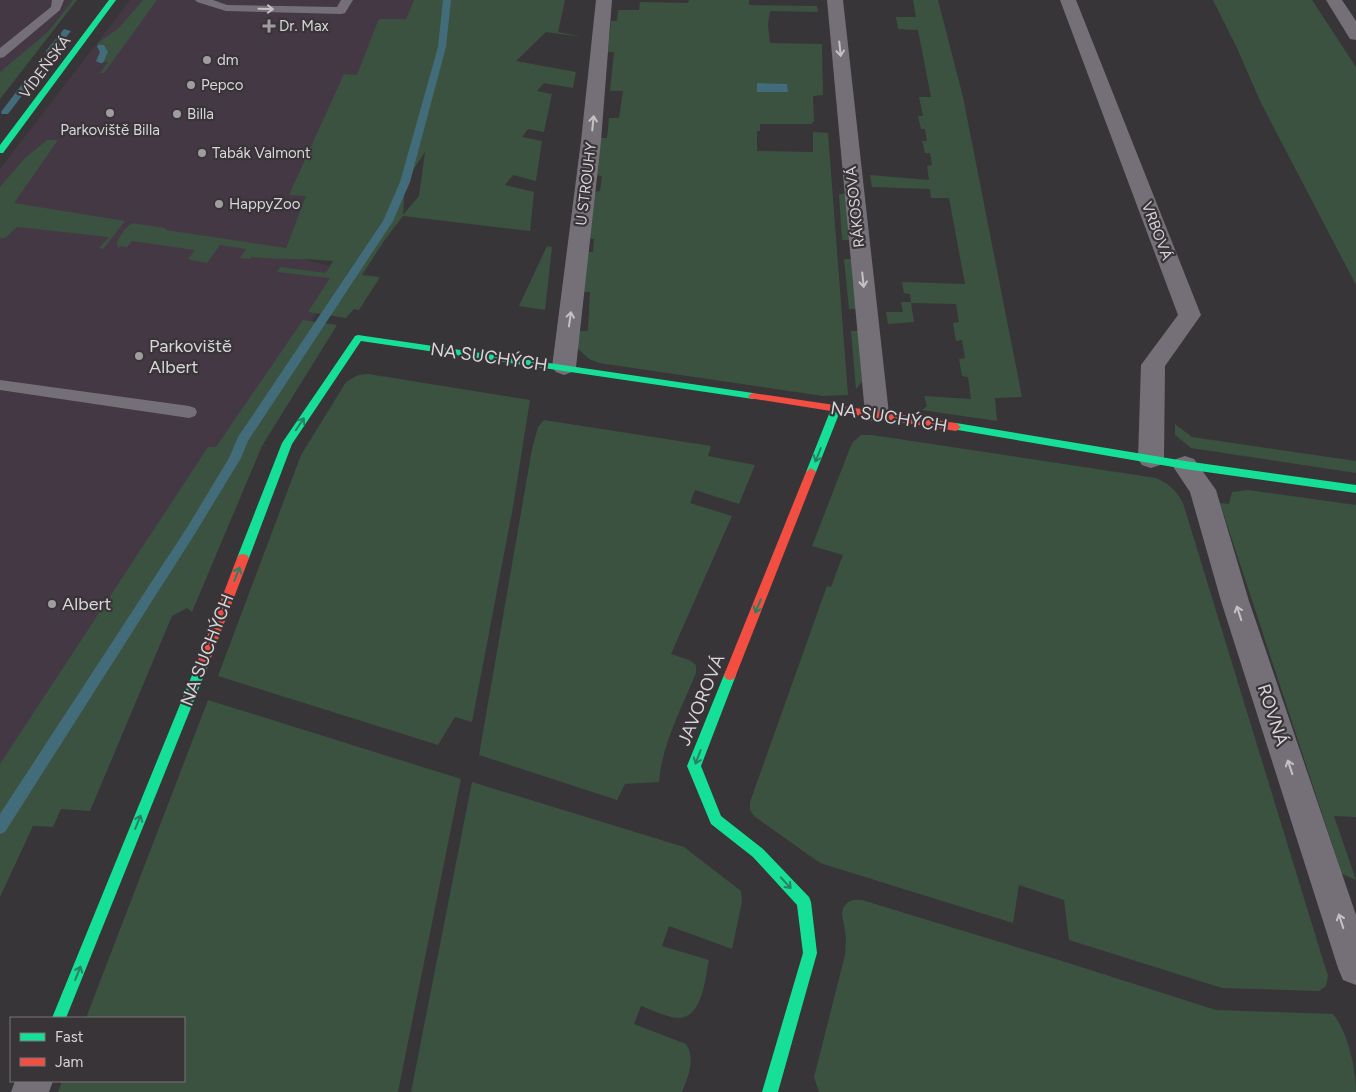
<svg xmlns="http://www.w3.org/2000/svg" width="1356" height="1092" font-family="Figtree,sans-serif">
	<style>
		.commercial { fill: #443844 }
		.green { fill: #3b5241; fill-rule: evenodd }
		.water { fill: #426c79 }
		.lines { fill: none; stroke-linecap: round; stroke-linejoin: round }
		.stream { fill: #426c79; fill-rule: evenodd }
		.lane { fill: #757078; fill-rule: evenodd }
		.street { fill: #757078; fill-rule: evenodd }
		.fast { fill: #16e098; fill-rule: evenodd }
		.jam { fill: #f24e42; fill-rule: evenodd }
		.oneway { stroke: #c4c1c5 }
		.oneway2 { stroke: #298163 }
		.poi-dot { fill: #a09da0; stroke: #383438; stroke-width: 2 }
		.labels { text-anchor: middle; dominant-baseline: central; stroke-width: 4.5; stroke-linejoin: round; paint-order: stroke }
		.far-poi-label { font-size: 15px; fill: #d8d5d8; stroke: #383438; text-anchor: start }
		.far-street-label { font-size: 15px; fill: #d8d5d8; stroke: #383438 }
		.poi-label { font-size: 18px; fill: #d8d5d8; stroke: #383438; text-anchor: start }
		.street-label { font-size: 18px; fill: #d8d5d8; stroke: #383438 }
	</style>
	<rect width="100%" height="100%" fill="#373537"/>
	<g class="commercial">
		<polygon points="0,0 74,0 0,95"/>
		<polygon points="130,0 414,0 406,19 388,19 379,29 283,254 346,270 0,782 0,169"/>
	</g>
	<g class="green">
		<polygon points="73,0 77,0 0,99 0,72 48,32"/>
		<polygon points="143,0 157,0 104,73 100,73 108,62 103,62 107,53 105,47 110,47 98,46 98,43 119,28"/>
		<path d="M414,0H565L558,32L582,37L546,32L516,61L576,72L573,88L544,83L537,91L552,94L544,132L528,129L522,137L542,141L536,181L513,175L505,185L534,192L530,231L403,216L384,241L362,275L380,277L359,310L354,309L346,318L308,312L330,278L277,272L280,267L326,273L333,261C306,258 279,260 252,257L250,259L240,258L246,249L220,245L207,263L188,259L195,250L132,241L127,247L120,246L118,249L117,241L124,230L132,223L165,228L166,230L286,248L306,196L289,195L344,74L357,75L378,21L380,19H406ZM425,152L419,196L403,215L405,182Z"/>
		<polygon points="689,0 749,0 749,5 817,6 818,12 770,11 768,25 770,43 822,44 823,95 813,96 814,121 811,124 760,124 760,131 757,131 757,151 813,152 813,132 828,133 848,395 823,396 599,363 589,359 577,348 580,331 587,331 588,330 590,292 582,292 586,252 593,252 594,239 588,238 593,192 600,191 602,176 594,175 599,138 607,138 609,118 619,118 623,91 610,91 614,52 608,52 611,21 617,21 618,10 639,10 640,2 688,3"/>
		<polygon points="913,0 938,0 963,97 1022,397 995,398 997,421 922,410 927,406 924,396 971,399 968,377 962,376 959,359 965,358 962,340 956,341 953,323 959,322 956,304 911,303 914,322 888,324 886,312 903,312 901,302 911,302 910,294 904,293 902,282 965,284 949,198 931,198 930,189 872,187 870,175 929,180 927,166 932,165 930,153 925,153 922,141 927,141 925,129 921,129 918,116 923,116 919,97 931,97 918,30 898,29 896,17 916,17"/>
		<polygon points="1213,0 1312,0 1356,67 1356,285 1261,103 1237,48"/>
		<polygon points="47,140 58,140 14,203 125,221 103,249 99,248 109,237 17,227 5,238 0,238 0,187 25,158"/>
		<polygon points="839,194 846,194 850,240 842,240"/>
		<polygon points="547,246 552,247 545,310 519,306"/>
		<polygon points="844,259 851,259 856,309 849,309"/>
		<polygon points="303,320 337,325 262,446 192,612 187,608 172,616 90,811 61,809 53,827 33,826 0,897 0,764 208,447 216,447"/>
		<polygon points="851,331 858,331 862,382 856,389"/>
		<polygon points="368,374 530,400 513,507 472,722 455,717 438,745 218,676 301,455 346,382 358,375"/>
		<path d="M544,420L711,446L708,456L755,465L739,504L695,490L690,503L732,516L671,654L689,660L696,665V673C682,708 662,743 659,782L625,784L617,800L479,755L532,449L538,427Z"/>
		<polygon points="1175,424 1192,437 1356,461 1356,473 1191,448 1175,435"/>
		<path d="M861,435H872L1156,478C1169,484 1176,490 1183,503L1322,957L1328,976L1326,986L1319,991L1222,988L1069,940L1064,900L1019,885L1013,923L820,863L754,816L750,810V802L827,586L831,587L843,555L812,546L850,448L853,442Z"/>
		<polygon points="1248,490 1356,505 1356,817 1334,816 1356,880 1342,874 1220,503 1229,504 1232,492"/>
		<polygon points="208,700 461,779 398,1092 58,1092 62,1081 184,1081 184,1018 86,1018"/>
		<path d="M472,782L684,847L741,891L742,902L732,949L669,926L662,946L709,960C705,978 703,1018 678,1018C669,1018 650,1009 641,1006L634,1024L686,1044C696,1059 688,1077 682,1092H411Z"/>
		<path d="M853,900H862L1059,960L1216,1010L1333,1014C1348,1032 1356,1069 1356,1092H819L814,1077L845,955L846,937L842,914L843,908L848,902Z"/>
	</g>
	<polygon class="water" points="757,83 787,84 788,92 757,92"/>
	<g class="lines">
		<g class="stream">
			<polygon points="443,0 451,0 446,47 410,182 393,221 248,441 241,458 196,532 5,832 0,834 0,814 188,526 229,458 238,437 383,221 400,182 438,47"/>
			<polygon points="64,29 71,31 52,55 46,55 46,51"/>
			<polygon points="98,45 104,45 108,52 103,63 100,63 96,61 100,52 97,47"/>
			<polygon points="23,83 30,85 8,114 2,114 1,112"/>
		</g>
		<g class="lane">
			<polygon points="52,0 64,0 60,10 4,57 0,58 0,48 51,7"/>
			<polygon points="195,0 213,0 227,5 337,7 341,0 353,0 345,13 341,14 226,11 197,2"/>
			<polygon points="0,380 189,406 195,408 197,412 195,416 189,418 0,390"/>
		</g>
		<g class="street">
			<polygon points="596,0 612,0 601,141 576,367 572,372 564,375 556,372 552,367 581,141"/>
			<polygon points="827,0 843,0 889,414 886,420 877,422 868,420 865,414"/>
			<polygon points="1060,0 1076,0 1201,315 1165,366 1164,459 1160,465 1151,468 1142,465 1138,459 1141,365 1178,315"/>
			<polygon points="1326,0 1342,0 1356,21 1356,40 1350,39"/>
			<polygon points="1185,456 1194,459 1216,490 1249,601 1356,915 1356,985 1343,980 1338,968 1221,601 1190,492 1172,465 1176,459"/>
			<polygon points="15,1081 53,1081 49,1092 11,1092"/>
		</g>
		<g class="fast">
			<polygon points="109,0 116,0 3,153 0,153 0,145"/>
			<polygon points="358,335 753,393 758,396 753,399 361,341 292,444 249,558 247,561 239,561 237,558 282,443 355,336"/>
			<polygon points="836,406 841,409 816,472 811,476 807,475 806,472 831,409"/>
			<polygon points="956,423 1185,461 1356,485 1356,493 1185,469 952,429 951,427"/>
			<polygon points="203,658 207,660 209,663 66,1018 52,1018 197,663 199,660"/>
			<polygon points="730,670 734,671 736,675 701,766 721,816 763,849 809,897 811,902 817,953 778,1092 762,1092 803,953 797,905 753,857 711,824 687,766 724,675 726,671"/>
		</g>
		<g class="jam">
			<polygon points="753,393 956,423 961,427 956,431 749,398 748,396"/>
			<polygon points="811,468 816,472 736,675 734,679 730,680 726,679 724,675 806,472"/>
			<polygon points="243,554 247,555 249,558 209,663 207,666 203,668 199,666 197,663 237,558 239,555"/>
		</g>
	</g>
	<defs><path id="oneway-shaft" d="M-6 0H5M1.5-3L5.5 0L1.5 3" fill="none" stroke-width="1.6" stroke-linecap="round" stroke-linejoin="round" transform="scale(1.25)"/></defs>
	<g class="oneway">
		<use href="#oneway-shaft" transform="translate(266 9) rotate(1)"/>
		<use href="#oneway-shaft" transform="translate(840 49) rotate(84)"/>
		<use href="#oneway-shaft" transform="translate(593 123) rotate(-84)"/>
		<use href="#oneway-shaft" transform="translate(863 280) rotate(84)"/>
		<use href="#oneway-shaft" transform="translate(570 319) rotate(-82)"/>
		<use href="#oneway-shaft" transform="translate(1239 613) rotate(-108)"/>
		<use href="#oneway-shaft" transform="translate(1290 767) rotate(-108)"/>
		<use href="#oneway-shaft" transform="translate(1341 921) rotate(-108)"/>
	</g>
	<g class="oneway2">
		<use href="#oneway-shaft" transform="translate(300 424) rotate(-56)"/>
		<use href="#oneway-shaft" transform="translate(818 455) rotate(112)"/>
		<use href="#oneway-shaft" transform="translate(237 574) rotate(-69)"/>
		<use href="#oneway-shaft" transform="translate(758 606) rotate(112)"/>
		<use href="#oneway-shaft" transform="translate(698 757) rotate(111)"/>
		<use href="#oneway-shaft" transform="translate(138 822) rotate(-68)"/>
		<use href="#oneway-shaft" transform="translate(786 883) rotate(47)"/>
		<use href="#oneway-shaft" transform="translate(78 973) rotate(-68)"/>
	</g>
	<g class="poi-dot">
		<path d="M266.5 18.5h5v5h5v5h-5v5h-5v-5h-5v-5h5z"/>
		<circle cx="207" cy="60" r="5"/>
		<circle cx="191" cy="85" r="5"/>
		<circle cx="110" cy="113" r="5"/>
		<circle cx="177" cy="114" r="5"/>
		<circle cx="202" cy="153" r="5"/>
		<circle cx="219" cy="204" r="5"/>
		<circle cx="139" cy="356" r="5"/>
		<circle cx="52" cy="604" r="5"/>
	</g>
	<g class="labels">
		<g class="far-poi-label">
			<text x="279" y="26">Dr. Max</text>
			<text x="217" y="60">dm</text>
			<text x="201" y="85">Pepco</text>
			<text x="187" y="114">Billa</text>
			<text x="110" y="130" text-anchor="middle">Parkoviště Billa</text>
			<text x="212" y="153">Tabák Valmont</text>
			<text x="229" y="204">HappyZoo</text>
		</g>
		<g class="far-street-label">
			<text transform="translate(45 67) rotate(-53)">VÍDEŇSKÁ</text>
			<text transform="translate(586 184) rotate(-83)">U STROUHY</text>
			<text transform="translate(855 207) rotate(-96)">RÁKOSOVÁ</text>
			<text transform="translate(1157 231) rotate(69)">VRBOVÁ</text>
		</g>
		<g class="poi-label">
			<text x="149" y="346">Parkoviště<tspan x="149" dy="21">Albert</tspan></text>
			<text x="62" y="604">Albert</text>
		</g>
		<g class="street-label">
			<text transform="translate(489 357) rotate(8)">NA SUCHÝCH</text>
			<text transform="translate(889 417) rotate(9)">NA SUCHÝCH</text>
			<text transform="translate(207 650) rotate(-69)">NA SUCHÝCH</text>
			<text transform="translate(701 700) rotate(-68)">JAVOROVÁ</text>
			<text transform="translate(1273 715) rotate(72)">ROVNÁ</text>
		</g>
	</g>
	<rect x="10" y="1017" width="175" height="65" fill="#383438" stroke="#787478"/>
	<rect x="20" y="1033" width="25" height="8" fill="#16e098" stroke="#787478"/>
	<text x="55" y="1042" font-size="15" fill="#d8d5d8">Fast</text>
	<rect x="20" y="1058" width="25" height="8" fill="#f24e42" stroke="#787478"/>
	<text x="55" y="1067" font-size="15" fill="#d8d5d8">Jam</text>
</svg>
